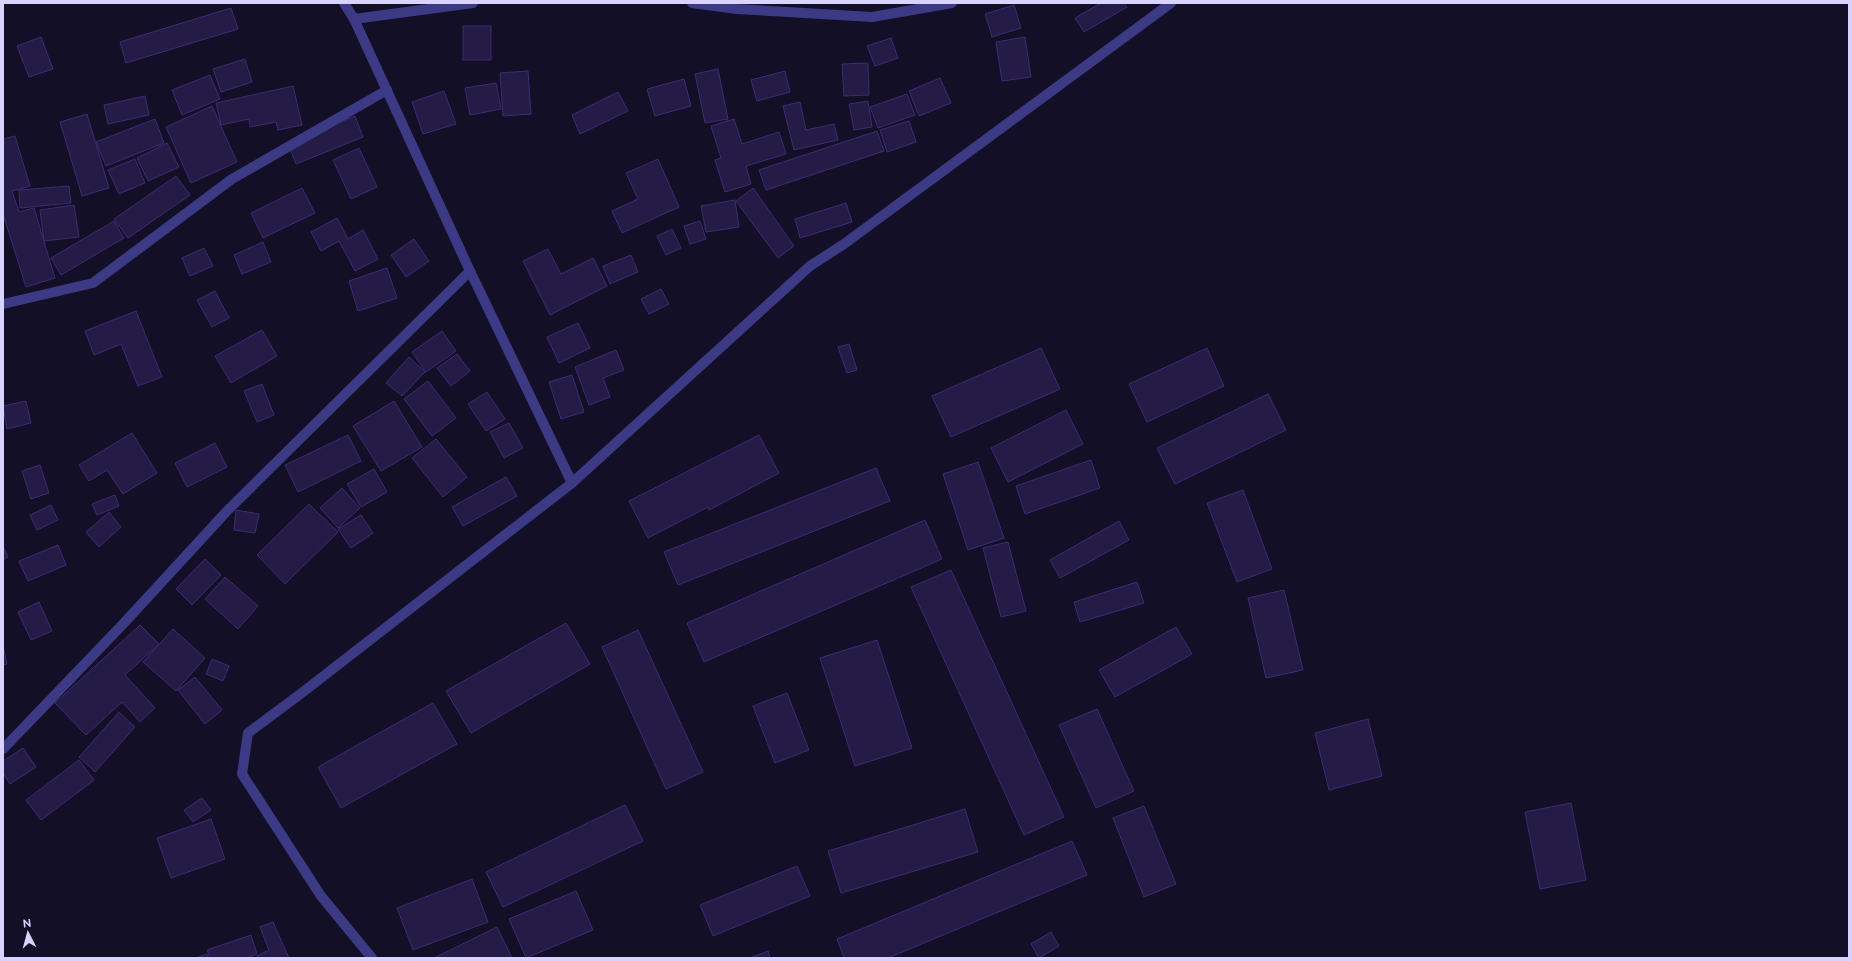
<svg xmlns="http://www.w3.org/2000/svg" width="1852" height="961" font-family="Raleway,sans-serif">
	<style>
		.building { fill: #241b47; stroke: #3b2d73 }
		.lines { fill: none; stroke-linecap: round; stroke-linejoin: round }
		.minor { stroke: #3d3a85; stroke-width: 10 }
	</style>
	<rect width="100%" height="100%" fill="#130f26"/>
	<g class="building">
		<polygon points="1101,3 1124,3 1127,7 1084,32 1075,18"/>
		<polygon points="1014,5 1021,28 992,37 985,14"/>
		<polygon points="231,8 238,29 126,63 120,42"/>
		<rect x="463" y="26" width="28" height="34"/>
		<polygon points="41,37 53,69 29,77 17,46"/>
		<polygon points="1025,37 1031,77 1002,81 996,42"/>
		<polygon points="891,38 898,58 875,66 867,46"/>
		<polygon points="245,59 252,82 221,92 213,69"/>
		<polygon points="868,63 869,95 844,96 842,64"/>
		<polygon points="718,69 728,119 705,123 695,74"/>
		<polygon points="528,71 531,114 503,116 500,73"/>
		<polygon points="785,71 790,92 757,101 751,80"/>
		<polygon points="210,75 220,99 182,115 172,90"/>
		<polygon points="940,78 951,103 919,116 909,91"/>
		<polygon points="684,79 691,106 655,116 647,89"/>
		<polygon points="496,83 501,109 470,115 465,88"/>
		<polygon points="293,86 302,125 278,130 276,122 250,127 249,119 221,125 216,103"/>
		<polygon points="444,91 456,124 423,134 412,102"/>
		<polygon points="618,92 628,111 580,134 572,115"/>
		<polygon points="907,94 915,115 878,128 870,107"/>
		<polygon points="145,96 149,115 108,124 104,105"/>
		<polygon points="868,101 872,127 854,130 849,104"/>
		<polygon points="800,102 806,130 834,124 838,140 794,150 783,106"/>
		<polygon points="212,106 237,162 191,183 166,127"/>
		<polygon points="87,114 109,188 82,196 60,122"/>
		<polygon points="355,116 363,137 296,164 288,144"/>
		<polygon points="155,119 164,143 106,166 96,142"/>
		<polygon points="734,119 742,144 779,132 786,154 746,166 751,184 725,192 715,160 721,158 711,126"/>
		<polygon points="909,121 916,142 887,152 880,130"/>
		<polygon points="877,131 884,151 766,190 759,170"/>
		<polygon points="15,136 30,186 12,191 19,212 34,208 55,278 26,287 3,214 3,139"/>
		<polygon points="167,143 179,167 148,181 137,158"/>
		<polygon points="359,148 377,187 351,199 333,160"/>
		<polygon points="135,159 145,183 119,194 108,170"/>
		<polygon points="658,159 679,207 622,233 612,211 638,199 626,173"/>
		<polygon points="176,176 190,195 128,238 114,219"/>
		<polygon points="69,186 71,203 20,208 19,190"/>
		<polygon points="302,188 315,213 263,238 251,213"/>
		<polygon points="753,188 794,246 778,258 736,201"/>
		<polygon points="735,200 739,227 706,232 701,206"/>
		<polygon points="846,203 852,222 800,238 795,219"/>
		<polygon points="74,205 79,237 44,241 40,210"/>
		<polygon points="337,218 348,239 363,230 378,259 355,271 339,241 321,251 311,232"/>
		<polygon points="114,221 124,238 61,275 51,258"/>
		<polygon points="700,221 706,239 690,244 684,226"/>
		<polygon points="672,229 681,248 666,255 657,236"/>
		<polygon points="414,239 429,261 406,277 391,255"/>
		<polygon points="263,242 271,262 242,274 234,255"/>
		<polygon points="204,248 213,266 190,276 182,258"/>
		<polygon points="548,249 561,274 593,258 607,286 550,315 523,261"/>
		<polygon points="631,255 638,272 610,284 603,266"/>
		<polygon points="387,268 397,298 358,311 349,281"/>
		<polygon points="661,289 669,304 649,314 641,299"/>
		<polygon points="215,291 229,318 212,327 197,300"/>
		<polygon points="136,311 162,377 138,386 121,344 94,355 85,331"/>
		<polygon points="578,323 590,348 559,363 547,337"/>
		<polygon points="262,330 277,356 231,383 215,356"/>
		<polygon points="442,331 456,351 426,372 412,352"/>
		<polygon points="849,344 857,370 847,373 838,347"/>
		<polygon points="1041,348 1060,389 951,437 932,396"/>
		<polygon points="1207,348 1224,386 1147,422 1129,384"/>
		<polygon points="616,350 624,370 603,378 610,397 589,405 575,367"/>
		<polygon points="457,354 470,371 451,386 437,368"/>
		<polygon points="409,357 425,372 402,396 386,383"/>
		<polygon points="572,375 584,412 561,419 549,382"/>
		<polygon points="428,381 456,418 432,436 404,399"/>
		<polygon points="262,384 274,415 257,422 244,391"/>
		<polygon points="487,392 505,419 486,431 468,404"/>
		<polygon points="1268,394 1286,430 1175,484 1157,448"/>
		<polygon points="26,401 31,423 7,429 3,406"/>
		<polygon points="394,401 422,447 381,471 353,426"/>
		<polygon points="1066,410 1083,444 1008,482 991,448"/>
		<polygon points="509,423 523,448 504,458 490,432"/>
		<polygon points="132,433 157,473 123,494 107,470 89,481 79,465"/>
		<polygon points="348,435 361,461 298,492 285,465"/>
		<polygon points="759,435 779,473 709,510 708,507 648,538 629,501"/>
		<polygon points="436,439 467,477 443,497 412,458"/>
		<polygon points="215,443 227,467 187,487 175,463"/>
		<polygon points="1091,460 1100,488 1025,514 1016,486"/>
		<polygon points="978,462 1004,538 968,550 943,474"/>
		<polygon points="40,465 49,493 31,499 22,471"/>
		<polygon points="876,468 890,501 678,585 664,552"/>
		<polygon points="374,469 387,492 361,507 347,484"/>
		<polygon points="506,477 517,496 463,526 452,507"/>
		<polygon points="342,488 360,508 338,528 320,508"/>
		<polygon points="1243,490 1272,569 1237,582 1207,503"/>
		<polygon points="115,495 119,506 97,515 92,504"/>
		<polygon points="309,504 338,532 285,584 257,555"/>
		<polygon points="51,505 58,520 37,530 30,515"/>
		<polygon points="236,510 259,514 255,533 234,530"/>
		<polygon points="109,512 121,527 99,547 86,532"/>
		<polygon points="361,515 373,533 351,548 338,529"/>
		<polygon points="925,520 942,559 704,662 687,623"/>
		<polygon points="1119,521 1129,540 1060,578 1050,560"/>
		<polygon points="1008,542 1026,611 1001,617 983,548"/>
		<polygon points="58,545 66,565 28,581 19,561"/>
		<polygon points="3,546 8,557 3,560"/>
		<polygon points="205,559 221,575 192,605 176,589"/>
		<polygon points="951,570 1064,817 1024,835 911,587"/>
		<polygon points="225,577 258,606 238,629 205,599"/>
		<polygon points="1137,582 1144,603 1080,622 1074,602"/>
		<polygon points="1284,590 1303,670 1266,678 1248,598"/>
		<polygon points="39,602 52,631 31,640 18,612"/>
		<polygon points="566,623 590,664 471,733 446,691"/>
		<polygon points="140,625 159,644 125,675 155,708 140,722 122,702 86,735 55,703"/>
		<polygon points="1176,627 1192,654 1115,697 1099,670"/>
		<polygon points="173,629 205,658 176,691 143,662"/>
		<polygon points="638,630 703,772 666,789 602,647"/>
		<polygon points="877,640 912,748 855,766 820,658"/>
		<polygon points="3,646 7,664 3,665"/>
		<polygon points="212,659 229,666 223,681 206,674"/>
		<polygon points="195,677 222,710 205,724 178,690"/>
		<polygon points="787,693 809,750 775,763 753,706"/>
		<polygon points="433,703 457,744 341,808 318,767"/>
		<polygon points="1097,709 1134,791 1096,808 1059,725"/>
		<polygon points="119,712 135,727 95,772 79,757"/>
		<polygon points="1368,719 1382,776 1329,790 1315,733"/>
		<polygon points="23,748 36,767 10,784 3,773 3,761"/>
		<polygon points="79,760 94,780 41,820 26,800"/>
		<polygon points="202,798 211,810 193,822 184,810"/>
		<polygon points="1571,803 1586,880 1540,889 1525,812"/>
		<polygon points="625,805 643,841 503,907 486,872"/>
		<polygon points="1144,806 1176,884 1144,897 1113,818"/>
		<polygon points="965,809 978,852 841,893 828,851"/>
		<polygon points="211,819 225,859 171,878 157,838"/>
		<polygon points="1072,841 1087,875 888,958 844,958 837,939"/>
		<polygon points="797,866 810,896 713,936 700,905"/>
		<polygon points="472,879 488,922 413,950 397,908"/>
		<polygon points="576,891 593,930 526,958 509,919"/>
		<polygon points="273,922 289,958 258,958 257,956 269,950 260,927"/>
		<polygon points="497,927 512,958 434,958"/>
		<polygon points="1051,932 1059,946 1039,958 1031,944"/>
		<polygon points="251,935 257,954 246,958 210,958 207,950"/>
		<polygon points="768,951 770,958 750,958"/>
		<polygon points="207,954 208,958 196,958"/>
	</g>
	<g class="lines">
		<g class="minor">
			<polyline points="344,3 354,19 470,271 572,483"/>
			<polyline points="692,3 737,9 872,17 952,3"/>
			<polyline points="354,19 473,3"/>
			<polyline points="3,304 93,283 232,179 387,90"/>
			<polyline points="3,749 124,623 227,511 470,271"/>
			<polyline points="372,958 321,896 242,774 248,733 303,692 572,483 810,266 844,244 1171,3"/>
		</g>
	</g>
	<rect width="1852" height="961" fill="none" stroke="#d9d4ff" stroke-width="8"/>
	<g transform="translate(28 933) rotate(354)" stroke="#130f26" stroke-width="3" paint-order="stroke">
	<path d="M0-3L7 15L0 10L-7 15Z" fill="#d9d4ff"/>
	<text y="-6" font-size="11" font-weight="bold" text-anchor="middle" fill="#d9d4ff">N</text>
	</g>
</svg>
